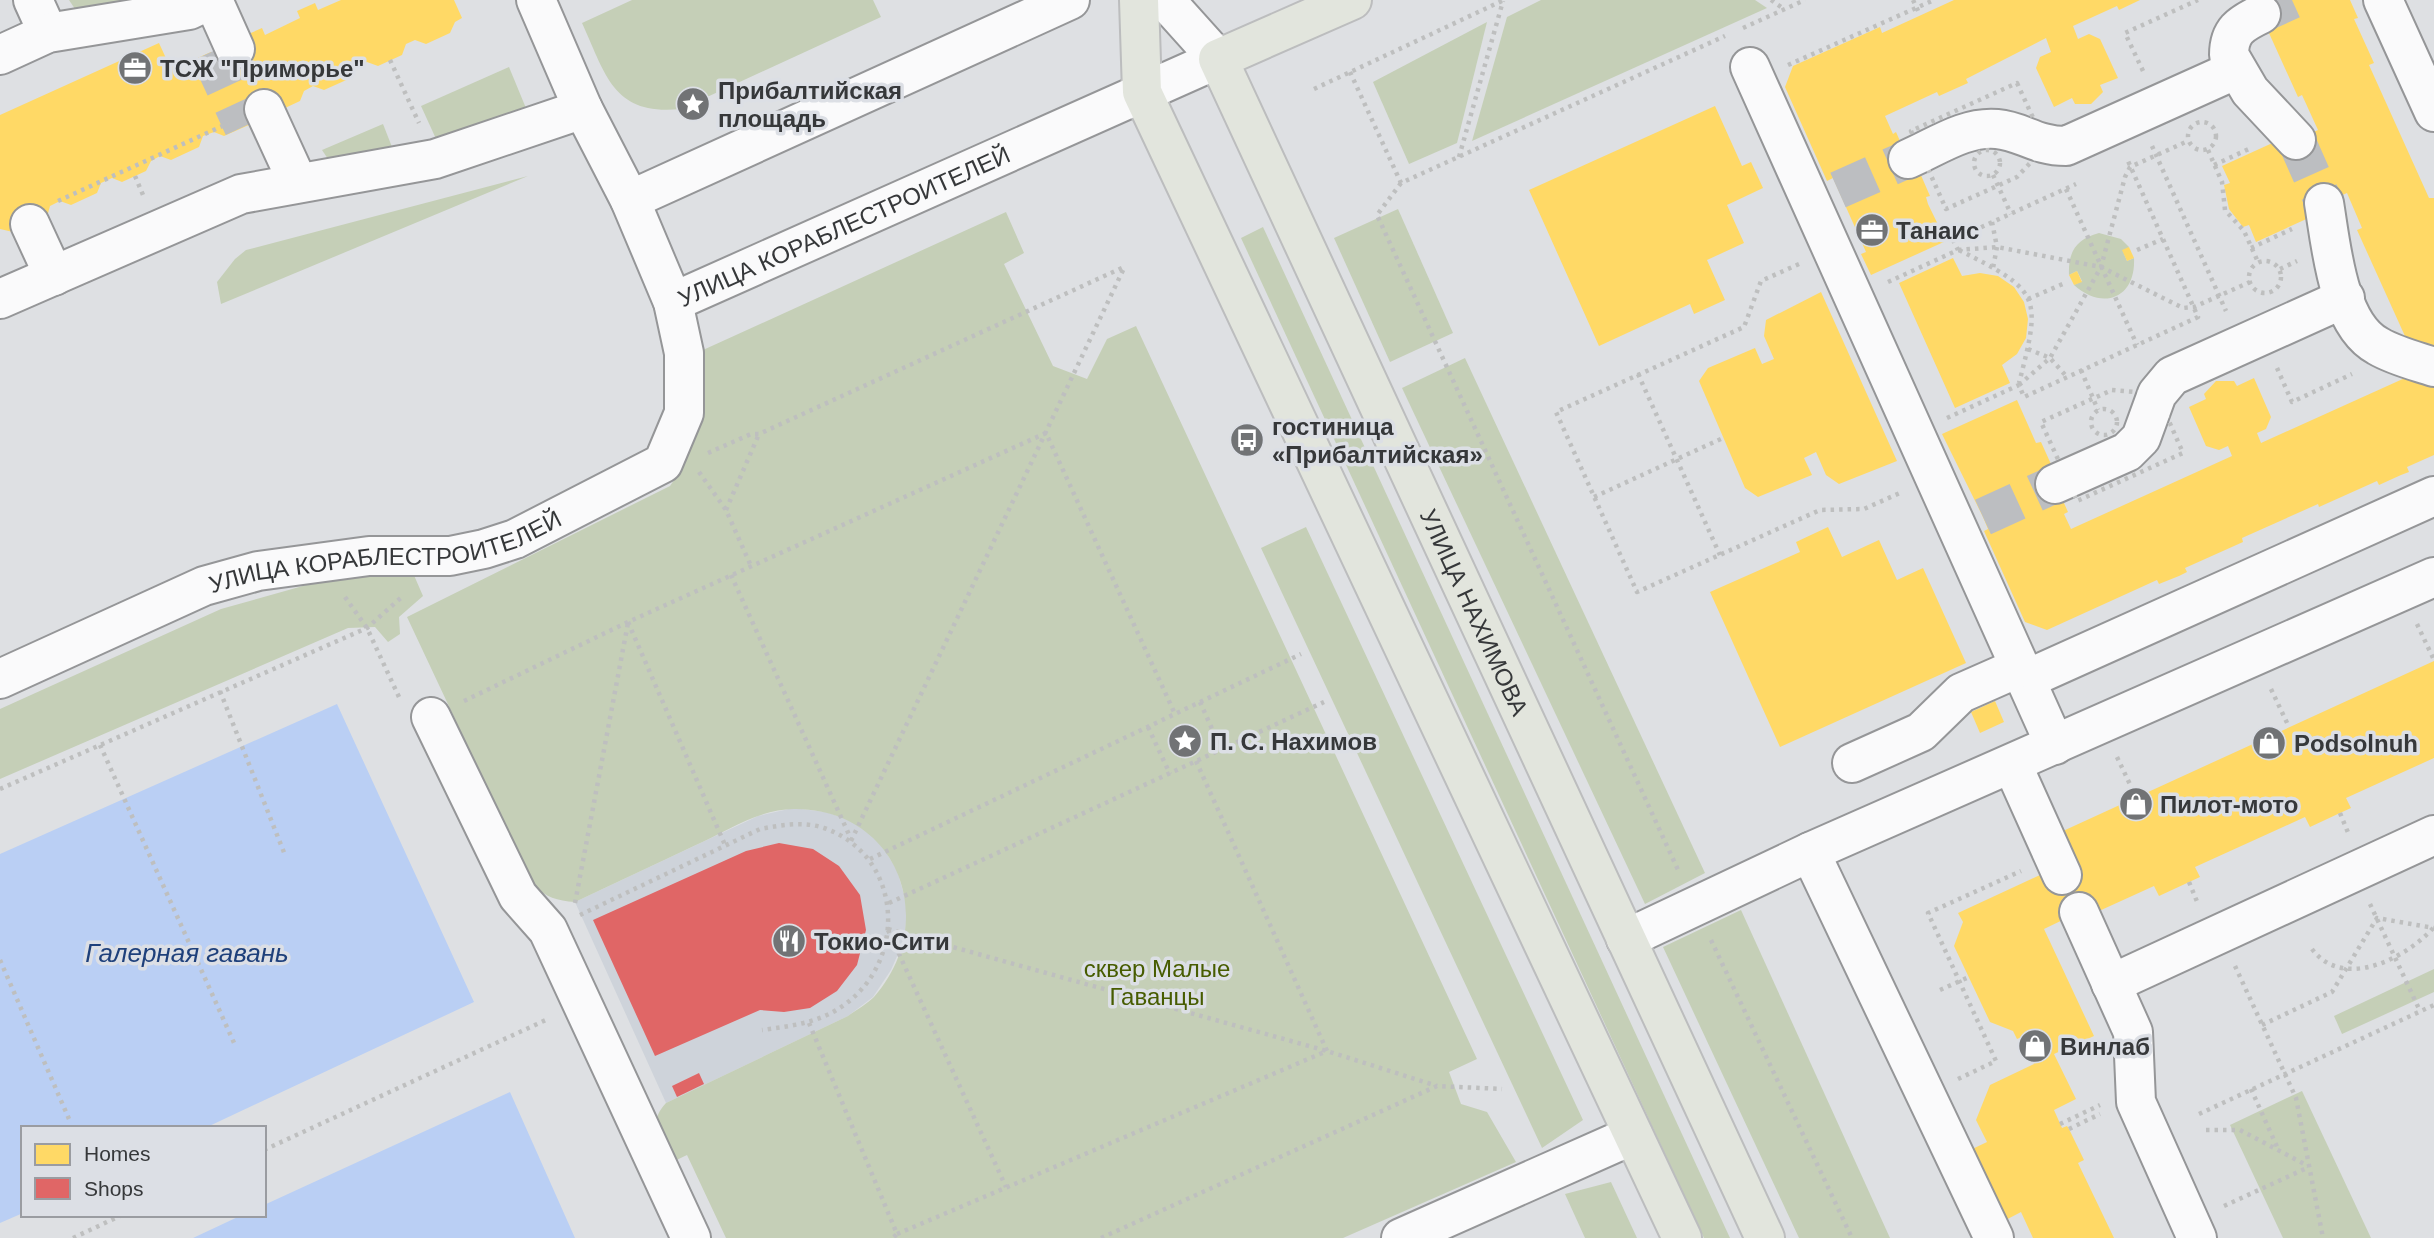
<svg xmlns="http://www.w3.org/2000/svg" width="2434" height="1238" font-family="Arial,sans-serif">
	<style>
		.built { fill: #ced3da }
		.green { fill: #c5cfb7 }
		.water { fill: #bacff4 }
		.homes { fill: #ffd966 }
		.shops { fill: #e06666 }
		.lines { fill: none; stroke-linecap: round; stroke-linejoin: round }
		.minor-tunnel { stroke: #bcbec1; stroke-width: 38; stroke-dasharray: 38 19; stroke-linecap: butt }
		.minor-casing { stroke: #959698; stroke-width: 42 }
		.major-casing { stroke: #bcbdbe; stroke-width: 42 }
		.path { stroke: #bebfbf; stroke-width: 4.5; stroke-dasharray: 3.5 5; stroke-linecap: butt }
		.minor { stroke: #fafafb; stroke-width: 38 }
		.major { stroke: #e2e5dd; stroke-width: 38 }
		.labels { text-anchor: middle; dominant-baseline: central; stroke-width: 7; stroke-linejoin: round; paint-order: stroke }
		.poi-label { font-size: 24px; font-weight: bold; fill: #36383a; stroke: #dcdfe5; text-anchor: start }
		.street-label { font-size: 24px; fill: #36383a; stroke: #dcdfe5 }
		.park-label { font-size: 24px; fill: #475c01; stroke: #dcdfe5 }
		.water-label { font-size: 26px; font-style: italic; fill: #1e407b; stroke: #dcdfe5 }
	</style>
	<rect width="100%" height="100%" fill="#dee0e3"/>
	<polygon class="built" points="793,808 826,812 852,821 877,838 897,870 907,905 905,938 891,970 873,997 848,1016 666,1103 575,902 758,816"/>
	<g class="green">
		<polygon points="69,0 143,0 121,10 75,9"/>
		<path d="M632,0H873L881,17L681,109C613,116 606,75 582,23Z"/>
		<polygon points="1541,0 1755,0 1767,8 1472,141 1507,17"/>
		<polygon points="1487,22 1457,143 1409,164 1373,82"/>
		<polygon points="509,67 528,113 437,141 421,106"/>
		<polygon points="383,124 392,147 330,162 322,150"/>
		<polygon points="528,176 221,304 217,282 235,259 246,250"/>
		<polygon points="1398,209 1453,333 1390,362 1334,238"/>
		<path d="M1006,212L1024,253L1004,264L1053,366L1087,379L1107,339L1136,326L1477,1059L1449,1072L1461,1104L1487,1112L1516,1162L1343,1238H726L687,1155L666,1165C659,1141 647,1123 666,1103L848,1016C856,1010 867,1004 874,997C940,922 899,810 796,809C761,808 727,831 696,845C656,864 615,883 575,902C557,901 546,897 533,885L407,617L670,486L685,464L690,449L703,350Z"/>
		<polygon points="1263,227 1730,1238 1704,1238 1241,238"/>
		<path d="M2099,233L2121,239L2129,247L2123,251L2127,261L2134,258C2136,298 2103,311 2074,285L2082,281L2077,271L2069,275C2068,252 2076,239 2099,233Z"/>
		<polygon points="1465,358 1705,873 1645,904 1402,388"/>
		<polygon points="1306,527 1583,1120 1542,1148 1261,548"/>
		<polygon points="396,570 413,573 423,596 399,617 400,634 388,642 375,627 348,628 0,779 0,709 221,609 317,582"/>
		<polygon points="1741,910 1890,1238 1799,1238 1663,947"/>
		<polygon points="2434,969 2434,992 2342,1034 2334,1016"/>
		<polygon points="2302,1091 2371,1238 2283,1238 2230,1125"/>
		<polygon points="1611,1182 1637,1238 1585,1238 1565,1194"/>
	</g>
	<g class="water">
		<polygon points="337,704 474,1002 205,1128 23,1128 23,1213 0,1223 0,854"/>
		<polygon points="510,1092 575,1238 193,1238 242,1215 264,1215 264,1205"/>
	</g>
	<g class="homes">
		<polygon points="341,0 454,0 462,18 455,22 450,33 426,44 415,40 406,44 402,55 378,66 367,62 356,67 353,77 324,90 313,86 304,91 300,101 251,124 224,136 214,132 203,136 199,147 171,160 160,156 151,161 146,171 122,182 112,178 101,183 97,193 71,205 60,201 50,206 47,217 13,232 0,229 0,115 159,43 170,67 179,63 184,73 197,67 193,60 211,52 214,59 247,43 244,36 262,28 265,35 300,18 297,11 315,3 318,10"/>
		<polygon points="1954,0 2140,0 2119,10 2117,6 2073,26 2078,39 2089,34 2100,39 2118,78 2100,85 2103,92 2091,104 2075,104 2072,98 2054,107 2036,68 2040,57 2051,52 2046,38 1966,79 1968,83 1939,96 1937,92 1885,116 1893,134 1896,132 1912,168 1920,173 1930,196 1926,197 1928,204 1946,241 1871,275 1861,254 1866,252 1833,178 1827,181 1785,87 1793,66 1880,27 1882,33"/>
		<polygon points="2254,0 2350,0 2358,18 2354,19 2374,63 2369,65 2429,198 2434,198 2434,355 2409,345 2357,230 2362,228 2347,193 2324,203 2313,216 2256,242 2249,225 2243,227 2229,209 2224,185 2230,183 2222,166 2279,140 2281,146 2318,130 2302,95 2298,97"/>
		<polygon points="1715,106 1742,166 1751,162 1763,188 1727,205 1744,243 1707,260 1725,300 1694,314 1690,304 1599,346 1529,190"/>
		<polygon points="2129,247 2134,258 2127,261 2122,250"/>
		<polygon points="1953,258 1962,276 1980,273 1998,276 2014,287 2024,302 2028,319 2026,338 2017,354 2002,365 2010,383 1955,408 1899,283"/>
		<polygon points="2077,271 2082,282 2074,285 2069,275"/>
		<polygon points="1821,292 1897,461 1839,484 1826,475 1816,452 1804,458 1812,475 1758,497 1745,488 1699,381 1708,368 1755,348 1762,364 1774,359 1764,336 1766,320"/>
		<polygon points="2416,373 2434,381 2434,455 2407,467 2409,472 2401,475 2379,485 2377,481 2319,507 2318,504 2242,538 2243,542 2185,568 2187,572 2179,576 2159,584 2157,580 2047,630 2025,622 1984,531 1988,529 1983,517 1942,434 2017,400 2036,443 2041,442 2055,473 2051,474 2068,512 2064,514 2071,529 2232,456 2228,446 2219,450 2206,446 2189,407 2206,399 2204,394 2216,381 2234,381 2237,386 2254,378 2271,417 2266,429 2257,433 2261,443"/>
		<polygon points="1828,527 1842,557 1879,540 1897,580 1923,568 1966,663 1780,747 1710,592 1800,552 1796,542"/>
		<polygon points="2434,661 2434,758 2346,798 2351,808 2340,813 2310,827 2305,817 2195,867 2200,877 2159,896 2154,886 2099,911 2096,904 2044,929 2094,1036 2054,1054 2076,1099 2054,1110 2062,1128 2067,1126 2069,1129 2084,1160 2078,1163 2114,1238 2033,1238 2021,1212 2000,1223 1966,1152 1987,1142 1976,1120 1990,1085 2034,1064 2022,1037 2017,1039 2013,1031 1990,1022 1954,946 1963,922 1958,913 2040,875 2044,883 2079,867 2063,831"/>
		<polygon points="1995,701 2004,722 1980,733 1971,712"/>
	</g>
	<g class="shops">
		<polygon points="779,843 813,849 839,866 860,895 866,930 857,965 837,991 810,1008 784,1012 760,1010 655,1056 593,920 746,851"/>
		<polygon points="699,1073 704,1084 677,1097 672,1086"/>
	</g>
	<g class="lines">
		<g class="minor-tunnel">
			<polyline points="2261,14 2292,0"/>
			<polyline points="209,53 243,127"/>
			<polyline points="2296,140 2324,203"/>
			<polyline points="1838,190 1908,159"/>
			<polyline points="1983,517 2055,484"/>
		</g>
		<g class="minor-casing">
			<g id="minor">
				<polyline points="33,0 48,33"/>
				<polyline points="213,0 235,49"/>
				<polyline points="2383,0 2434,112"/>
				<path d="M2261,14C2240,24 2229,31 2229,55L2250,91L2296,140"/>
				<polyline points="0,55 48,33 189,10 210,0"/>
				<polyline points="1750,67 2055,745"/>
				<polyline points="264,109 298,183"/>
				<path d="M1908,159C1936,147 1965,126 1997,129C2022,131 2035,146 2066,146L2235,70"/>
				<polyline points="630,200 1070,0"/>
				<path d="M2324,203C2331,244 2337,324 2378,346C2395,356 2416,361 2434,367"/>
				<polyline points="30,224 54,276"/>
				<polyline points="0,299 241,194 435,159 583,109"/>
				<path id="s1" d="M673,302L1218,59L1165,0"/>
				<polyline points="2055,484 2127,452 2141,438 2157,394 2172,376 2345,298"/>
				<path id="s2" d="M0,679L204,586L258,571L369,556H450L484,549L515,539L663,463L684,413V353L673,302L630,200L583,109L536,0"/>
				<polyline points="2025,680 2434,496"/>
				<polyline points="431,717 518,896 548,930 691,1238"/>
				<polyline points="1852,763 1921,732 1961,693 2020,667"/>
				<polyline points="2012,764 2062,875"/>
				<polyline points="1810,852 1994,1238"/>
				<polyline points="2079,912 2133,1032 2136,1102 2197,1238"/>
				<polyline points="1626,939 1810,852 2434,577"/>
				<polyline points="2111,984 2434,835"/>
				<polyline points="1401,1238 1633,1135"/>
			</g>
		</g>
		<g class="major-casing">
			<g id="major">
				<polyline points="1139,0 1142,92 1682,1238"/>
				<path id="s3" d="M1352,0L1218,59L1765,1238"/>
			</g>
		</g>
		<g class="path">
			<polyline points="1771,0 1784,9"/>
			<polyline points="1913,0 1920,15"/>
			<polyline points="1743,28 1805,0"/>
			<polyline points="390,60 419,123"/>
			<polyline points="1788,65 1934,0"/>
			<polyline points="2143,71 2125,33 2198,0"/>
			<polyline points="1350,72 1401,183 1725,36"/>
			<polygon points="2017,83 2046,146 2017,177 1946,209 1911,131"/>
			<polyline points="1314,89 1504,0"/>
			<circle cx="2202" cy="136" r="14"/>
			<polyline points="2152,146 2226,311"/>
			<polyline points="2208,150 2222,182 2225,210 2244,231 2258,262"/>
			<circle cx="1987" cy="163" r="13"/>
			<polyline points="1459,157 1503,1"/>
			<polyline points="2214,165 2251,148"/>
			<polyline points="1993,175 2011,214"/>
			<polyline points="135,176 143,195"/>
			<polyline points="1401,183 1377,215 1679,872"/>
			<polyline points="2066,189 2137,345"/>
			<polyline points="58,201 229,123"/>
			<polyline points="1992,222 1997,247 1993,268"/>
			<polyline points="2251,248 2292,229"/>
			<polyline points="1958,250 1997,247 2101,267 2183,308 2194,307 2250,282"/>
			<path d="M1959,250C2040,291 2042,295 2019,383"/>
			<polyline points="2137,250 2163,239"/>
			<circle cx="2265" cy="277" r="16"/>
			<polyline points="1799,264 1761,281 1744,327 1556,412 1637,592 1820,510 1864,509 1902,492"/>
			<polyline points="2280,269 2297,261"/>
			<polyline points="1888,282 1958,250 1953,240 2076,184"/>
			<polyline points="2028,299 2065,283"/>
			<polyline points="2028,349 2050,358 2067,377"/>
			<polyline points="2277,368 2292,402 2352,374"/>
			<polyline points="2081,370 2098,410"/>
			<polyline points="1638,374 1720,555"/>
			<polyline points="2019,385 2050,358 2101,267 2125,177 2130,167 2188,141"/>
			<polygon points="2112,390 2157,394 2183,453 2077,501 2041,422"/>
			<circle cx="2104" cy="422" r="13"/>
			<polyline points="1947,418 2019,385 2024,397 2198,317 2128,161 2125,162"/>
			<polyline points="708,453 751,434 759,434 1124,267"/>
			<polyline points="699,472 726,510 751,566"/>
			<polyline points="1594,497 1723,438"/>
			<polyline points="726,510 759,434"/>
			<polyline points="731,575 851,839"/>
			<polyline points="345,597 367,628 399,697"/>
			<polyline points="628,622 725,845"/>
			<polyline points="2417,624 2434,660"/>
			<polyline points="2271,689 2289,727"/>
			<polyline points="220,691 285,855"/>
			<polyline points="464,701 628,622 1046,433 1175,714"/>
			<polyline points="1200,702 1221,749"/>
			<polyline points="1148,727 1170,774"/>
			<polyline points="100,745 235,1045"/>
			<polyline points="2117,757 2136,797"/>
			<polyline points="0,789 367,628 404,595"/>
			<polyline points="2340,813 2349,835"/>
			<polyline points="851,841 1125,266"/>
			<polyline points="870,859 1301,654"/>
			<polyline points="2189,882 2198,904"/>
			<polyline points="575,903 628,623"/>
			<polyline points="889,903 1324,702"/>
			<polyline points="2370,904 2420,1011"/>
			<path d="M580,915L760,829C782,825 803,821 824,828C902,855 909,959 844,1005C819,1023 791,1026 762,1030"/>
			<polyline points="888,929 1327,1051 1437,1086"/>
			<polyline points="888,930 1006,1187"/>
			<polyline points="1711,940 1852,1238"/>
			<path d="M2312,949C2343,991 2407,958 2434,927"/>
			<polyline points="0,960 69,1119"/>
			<polyline points="2235,966 2296,1098 2323,1238"/>
			<polyline points="1940,990 1969,977"/>
			<polyline points="809,1023 897,1234 893,1238"/>
			<polyline points="2262,1025 2332,992 2377,918 2434,928"/>
			<polyline points="1958,1079 1996,1061 1928,913 2021,871"/>
			<polyline points="2251,1089 2278,1149"/>
			<polyline points="2199,1114 2434,1005"/>
			<polyline points="2060,1124 2100,1105"/>
			<polyline points="2069,1129 2100,1114"/>
			<polyline points="2206,1130 2240,1130 2308,1166"/>
			<polyline points="264,1150 548,1019"/>
			<polyline points="2224,1206 2309,1167"/>
			<polyline points="897,1234 1327,1051 1196,761"/>
			<polyline points="73,1238 122,1215"/>
			<polyline points="1101,1238 1437,1086 1502,1089"/>
		</g>
		<use href="#minor" class="minor"/>
		<use href="#major" class="major"/>
	</g>
	<defs>
		<g id="office-disc" transform="scale(1.75)"><circle r="9.5" fill="#717375" stroke="#dcdfe5"/><path d="M-6-3h4V-5.5h4V-3h4V5H-6ZM-1-4.5V-3h2v-1.5ZM-6 0V1H6V0Z" fill="#fff"/></g>
		<g id="sight-disc" transform="scale(1.75)"><circle r="9.5" fill="#717375" stroke="#dcdfe5"/><path d="M0-6L1.8-2.2L6-1.7L2.9 1.2L3.7 5.4L0 3.3L-3.7 5.4L-2.9 1.2L-6-1.7L-1.8-2.2Z" fill="#fff"/></g>
		<g id="bus-disc" transform="scale(1.75)"><circle r="9.5" fill="#717375" stroke="#dcdfe5"/><path d="M-5-6H5V4H4V6H2V4H-2V6H-4V4H-5ZM-3.5-4V0h7V-4ZM-3.5 1.2v1.5H-2V1.2ZM2 1.2v1.5H3.5V1.2Z" fill="#fff"/></g>
		<g id="shop-disc" transform="scale(1.75)"><circle r="9.5" fill="#717375" stroke="#dcdfe5"/><path d="M-5-2.5h2.3a2.7 3.5 0 0 1 5.4 0H5L5.5 6h-11ZM-1.5-2.5h3a1.5 2.3 0 0 0-3 0Z" fill="#fff"/></g>
		<g id="restaurant-disc" transform="scale(1.75)"><circle r="9.5" fill="#717375" stroke="#dcdfe5"/><path d="M-5-6h1v4h1v-4h1v4h1v-4h1v5L-1.5 .5V6h-2V.5L-5-1ZM5-6V6H3V1.5H1.5Q1.5-4 5-6Z" fill="#fff"/></g>
	</defs>
	<g fill-rule="evenodd">
		<use href="#office-disc" x="135" y="68"/>
		<use href="#sight-disc" x="693" y="104"/>
		<use href="#office-disc" x="1872" y="230"/>
		<use href="#bus-disc" x="1247" y="440"/>
		<use href="#sight-disc" x="1185" y="741"/>
		<use href="#shop-disc" x="2269" y="743"/>
		<use href="#shop-disc" x="2136" y="804"/>
		<use href="#restaurant-disc" x="789" y="941"/>
		<use href="#shop-disc" x="2035" y="1046"/>
	</g>
	<g class="labels">
		<g class="poi-label">
			<text x="160" y="68">ТСЖ "Приморье"</text>
			<text x="718" y="90">Прибалтийская<tspan x="718" dy="28">площадь</tspan></text>
			<text x="1896" y="230">Танаис</text>
			<text x="1272" y="426">гостиница<tspan x="1272" dy="28">«Прибалтийская»</tspan></text>
			<text x="1210" y="741">П. С. Нахимов</text>
			<text x="2294" y="743">Podsolnuh</text>
			<text x="2160" y="804">Пилот-мото</text>
			<text x="814" y="941">Токио-Сити</text>
			<text x="2060" y="1046">Винлаб</text>
		</g>
		<g class="street-label">
			<text stroke="none"><textPath href="#s1" startOffset="187">УЛИЦА КОРАБЛЕСТРОИТЕЛЕЙ</textPath></text>
			<text stroke="none"><textPath href="#s2" startOffset="410">УЛИЦА КОРАБЛЕСТРОИТЕЛЕЙ</textPath></text>
			<text stroke="none"><textPath href="#s3" startOffset="756">УЛИЦА НАХИМОВА</textPath></text>
		</g>
		<g class="park-label">
			<text x="1157" y="968">сквер Малые<tspan x="1157" dy="28">Гаванцы</tspan></text>
		</g>
		<g class="water-label">
			<text x="187" y="953">Галерная гавань</text>
		</g>
	</g>
	<rect x="21" y="1126" width="245" height="91" fill="#dcdfe5" stroke="#9a9ca1" stroke-width="2"/>
	<rect x="35" y="1144" width="35" height="21" fill="#ffd966" stroke="#9a9ca1" stroke-width="2"/>
	<text x="84" y="1161" font-size="21" fill="#36383a">Homes</text>
	<rect x="35" y="1178" width="35" height="21" fill="#e06666" stroke="#9a9ca1" stroke-width="2"/>
	<text x="84" y="1196" font-size="21" fill="#36383a">Shops</text>
</svg>
